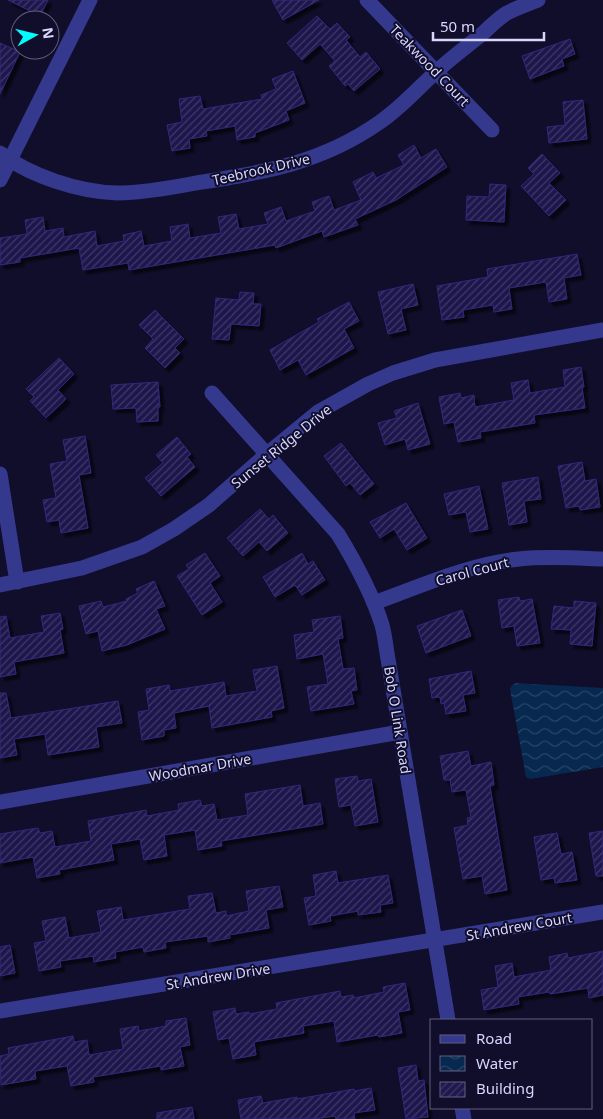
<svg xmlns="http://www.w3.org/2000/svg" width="603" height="1119" font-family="'Noto Sans',sans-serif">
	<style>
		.water { fill: url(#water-waves) }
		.building { fill: url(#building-hatch); stroke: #31287b; filter: url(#shadow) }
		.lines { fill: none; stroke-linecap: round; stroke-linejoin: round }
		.street { stroke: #34398d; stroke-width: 15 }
		.labels { text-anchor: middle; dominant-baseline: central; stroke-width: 4; stroke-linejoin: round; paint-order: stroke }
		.street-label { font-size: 14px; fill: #d8d6ff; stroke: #100e2a }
	</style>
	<defs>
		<pattern id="water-waves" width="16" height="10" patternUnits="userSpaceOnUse" patternTransform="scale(1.25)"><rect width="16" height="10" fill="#07284f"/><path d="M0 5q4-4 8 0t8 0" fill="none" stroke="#2a4669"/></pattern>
		<pattern id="building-hatch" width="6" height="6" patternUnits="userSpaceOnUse" patternTransform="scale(1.25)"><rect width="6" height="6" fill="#1e184d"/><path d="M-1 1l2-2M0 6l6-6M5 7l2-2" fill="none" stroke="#3e3968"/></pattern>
		<filter id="shadow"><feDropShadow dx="4" dy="4" stdDeviation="1" flood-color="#0009"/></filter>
	</defs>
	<rect width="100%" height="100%" fill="#100e2a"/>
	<polygon class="water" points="516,683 603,688 603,767 530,779 526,777 510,689 512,685"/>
	<g class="building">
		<polygon points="8,0 48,0 40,16"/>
		<polygon points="272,0 319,0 283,20"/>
		<polygon points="317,16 330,29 337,23 350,37 346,40 360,57 366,52 380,69 354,91 348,84 345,86 329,66 335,61 320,44 302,60 287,43"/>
		<polygon points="570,39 575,54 562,59 564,66 530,79 522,56"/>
		<polygon points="0,43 20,52 0,94"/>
		<polygon points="293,71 305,103 286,111 289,120 255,133 255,137 237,140 235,126 206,131 207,136 189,139 190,148 172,151 167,125 182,122 179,99 200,96 203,109 262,99 261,95 276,89 272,79"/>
		<polygon points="583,100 587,139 549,143 547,127 565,125 563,102"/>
		<polygon points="414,145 421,158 436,149 447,167 396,200 355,219 358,225 324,237 322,231 276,248 275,245 129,270 128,263 83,270 79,248 20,258 20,262 0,265 0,238 27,234 25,220 43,217 45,231 63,228 64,237 95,231 97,246 124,241 123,235 141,231 144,246 172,241 170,227 188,224 190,238 221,233 218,217 236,214 239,229 268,224 264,213 281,207 286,221 315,211 312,202 329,196 334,210 361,200 353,182 373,172 376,178 404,165 398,155"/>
		<polygon points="542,154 560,173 549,183 566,200 549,216 521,186 534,174 528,168"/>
		<polygon points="490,184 506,185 504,222 466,220 467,196 489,197"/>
		<polygon points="577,254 581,275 564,278 567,299 549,302 546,282 509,288 512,309 494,312 493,305 463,310 464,317 442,320 437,286 488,277 487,269"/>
		<polygon points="413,284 418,305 401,309 406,330 388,334 378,292"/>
		<polygon points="240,292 254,293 253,304 261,304 259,326 231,324 229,340 212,339 216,298 239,300"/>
		<polygon points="349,302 359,321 344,329 354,348 306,375 298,360 280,370 270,350 319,322 317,319"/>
		<polygon points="155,310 184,339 175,348 180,353 165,368 145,348 153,339 139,325"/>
		<polygon points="59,358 74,374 58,390 66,399 46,418 30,401 34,397 26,389"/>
		<polygon points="581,367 584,387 582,387 585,408 534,415 535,423 480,432 481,438 458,442 454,422 444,424 439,397 460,393 461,398 474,395 475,407 514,400 511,383 528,380 530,393 565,387 563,370"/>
		<polygon points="158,382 160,407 158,407 158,421 137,422 136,408 113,409 111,385"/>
		<polygon points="418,403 430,444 408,450 405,439 385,445 378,423 397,418 394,411"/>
		<polygon points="85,436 91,473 79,475 88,528 61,533 59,520 47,522 43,500 56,498 50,464 67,461 63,440"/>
		<polygon points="177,437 191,454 187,457 195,467 161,496 145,478 163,463 156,455"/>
		<polygon points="341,443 374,484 360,495 350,483 346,486 324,456"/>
		<polygon points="582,462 585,481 596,479 600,507 580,510 579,506 566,508 558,466"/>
		<polygon points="538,477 541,499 524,501 527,522 509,525 502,483"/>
		<polygon points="479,486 488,529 470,532 466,512 449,515 444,494"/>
		<polygon points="406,503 427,538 407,550 394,529 380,538 370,522"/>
		<polygon points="260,509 269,519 273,515 288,533 267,551 259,542 243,556 227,538"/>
		<polygon points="205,553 220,576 210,583 222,602 202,615 177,576 189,569 186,565"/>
		<polygon points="302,553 308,564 313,561 325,580 302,595 295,585 275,597 263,577"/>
		<polygon points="154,581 165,606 156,609 165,629 127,645 102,651 98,631 86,634 79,606 101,601 103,607 127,601 126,599 138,593 136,589"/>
		<polygon points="519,597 520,601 532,599 540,643 517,646 514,626 502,628 498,600"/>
		<polygon points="574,601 596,603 592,646 570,644 571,630 551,629 554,606 574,608"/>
		<polygon points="462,610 471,636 426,653 417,626"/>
		<polygon points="60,613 63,629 60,630 64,653 14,662 16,674 0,677 0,617 6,616 10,638 44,632 41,616"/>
		<polygon points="340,616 343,638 338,639 343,669 354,668 357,690 351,691 354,704 311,711 307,687 328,684 323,654 297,659 294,635 314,632 312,620"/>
		<polygon points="277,666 284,708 271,711 272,717 212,728 209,706 174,713 176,728 164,730 164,736 142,740 138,712 149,710 146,689 169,685 170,691 224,682 226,696 257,691 253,670"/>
		<polygon points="471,671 475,693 463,695 466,711 446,714 444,703 441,704 440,697 432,698 429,679"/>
		<polygon points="0,693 6,693 11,718 118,701 122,723 96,727 99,747 48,755 45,734 14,739 17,755 0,758"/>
		<polygon points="468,751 471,766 491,762 494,785 490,786 507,890 485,894 482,876 463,879 454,828 468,825 467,818 471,817 466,790 452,792 450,780 444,780 440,756"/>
		<polygon points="357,776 358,781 371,779 378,822 355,826 351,805 339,807 335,779"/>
		<polygon points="300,785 303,806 320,803 323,824 221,841 222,846 198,850 195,830 164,835 167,856 144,860 140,839 111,844 114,860 59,870 60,874 37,878 33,857 0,863 0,834 38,828 40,833 52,831 55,847 91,841 88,821 146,810 147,816 179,810 178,804 200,800 202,806 214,804 217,820 248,815 245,794"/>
		<polygon points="603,831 603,876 596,876 589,833"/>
		<polygon points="557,833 561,854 572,852 577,880 555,883 554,878 541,880 534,837"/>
		<polygon points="336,871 338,883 388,875 393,903 380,905 381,912 358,915 358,911 330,916 331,921 309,925 304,898 316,896 313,875"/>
		<polygon points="279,886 283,907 266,910 269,928 229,935 230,938 208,942 208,936 165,942 166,948 144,952 143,947 115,952 116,958 94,962 93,956 60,961 61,967 39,971 34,943 46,941 42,921 65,917 69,938 101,932 97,911 121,907 123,920 190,909 188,896 212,893 216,913 226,911 226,916 249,911 246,891"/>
		<polygon points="10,945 15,973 0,976 0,947"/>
		<polygon points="603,951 603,995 589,998 588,988 550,994 549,992 518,997 519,1004 484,1010 481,990 498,987 495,966 512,963 514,977 551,970 549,957 567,953 568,958"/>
		<polygon points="405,983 410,1010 398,1012 402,1033 379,1037 378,1035 337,1042 334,1021 303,1026 304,1033 254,1042 256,1055 233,1059 229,1038 218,1040 213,1012 235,1008 236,1014 249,1012 249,1014 277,1009 276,1003 340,991 341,997 353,995 354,998 384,992 383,987"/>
		<polygon points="186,1018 190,1045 180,1047 184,1066 161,1070 161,1066 93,1077 94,1082 71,1086 67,1066 35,1071 36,1079 1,1085 0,1056 9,1054 8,1048 73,1036 74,1042 87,1040 89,1055 123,1049 120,1029 138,1026 139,1031 166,1026 166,1021"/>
		<polygon points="416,1065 418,1081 424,1080 428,1117 406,1119 398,1068"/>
		<polygon points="371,1088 375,1110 354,1113 355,1119 336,1119 335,1116 315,1119 241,1119 238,1100 261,1096 263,1103 297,1097 297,1099 354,1089 354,1091"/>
		<polygon points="192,1107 194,1119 157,1119 157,1113"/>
	</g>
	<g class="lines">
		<g class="street">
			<polyline points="367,0 492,130"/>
			<path d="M0,153C30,176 79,192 117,193C143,193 170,188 196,183C265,172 322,163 380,122C402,107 418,88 437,71C451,58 466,47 481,35C489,28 497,19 507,13C516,8 528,4 538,0"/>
			<polyline points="0,180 90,0"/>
			<path d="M212,393L338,534C355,562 372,593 382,625C385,636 386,648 388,659L448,1020"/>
			<polyline points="0,474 17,582"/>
			<polyline points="0,585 82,568 142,547 174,529 209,505 267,454 318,412 368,384 393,373 435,360 603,330"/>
			<path d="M374,603C421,586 469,564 519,559C547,556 575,558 603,559"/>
			<polyline points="0,802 400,732"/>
			<polyline points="0,1011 603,912"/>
			<polyline points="462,1108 464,1119"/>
		</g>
	</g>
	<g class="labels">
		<g class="street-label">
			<text transform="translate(430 65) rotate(46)">Teakwood Court</text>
			<text transform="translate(261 169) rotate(-13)">Teebrook Drive</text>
			<text transform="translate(281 446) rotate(-39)">Sunset Ridge Drive</text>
			<text transform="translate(472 571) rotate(-15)">Carol Court</text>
			<text transform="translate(398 720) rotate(81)">Bob O Link Road</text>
			<text transform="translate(200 767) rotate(-10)">Woodmar Drive</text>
			<text transform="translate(519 926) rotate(-10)">St Andrew Court</text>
			<text transform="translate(218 976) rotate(-9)">St Andrew Drive</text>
		</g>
	</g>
	<rect x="430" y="1019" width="162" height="90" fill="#100e2a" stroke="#605e7f"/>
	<rect x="440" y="1035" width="25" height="8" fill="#34398d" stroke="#605e7f"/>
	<text x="476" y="1044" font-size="15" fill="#d8d6ff">Road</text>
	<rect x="440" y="1056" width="25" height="15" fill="url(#water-waves)" stroke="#605e7f"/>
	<text x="476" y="1069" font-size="15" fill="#d8d6ff">Water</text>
	<rect x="440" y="1082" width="25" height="15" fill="url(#building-hatch)" stroke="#605e7f"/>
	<text x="476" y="1094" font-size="15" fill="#d8d6ff">Building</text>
	<g transform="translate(35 35) rotate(82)"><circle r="24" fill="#100e2a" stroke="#605e7f"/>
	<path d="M0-4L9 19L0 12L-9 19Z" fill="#02fbff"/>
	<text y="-8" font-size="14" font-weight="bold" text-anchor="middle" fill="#d8d6ff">N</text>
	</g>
	<path d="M433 32v8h111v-8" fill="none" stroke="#d8d6ff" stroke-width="2.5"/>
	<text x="440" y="32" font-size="15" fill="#d8d6ff" stroke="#100e2a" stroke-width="4" paint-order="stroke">50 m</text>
</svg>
